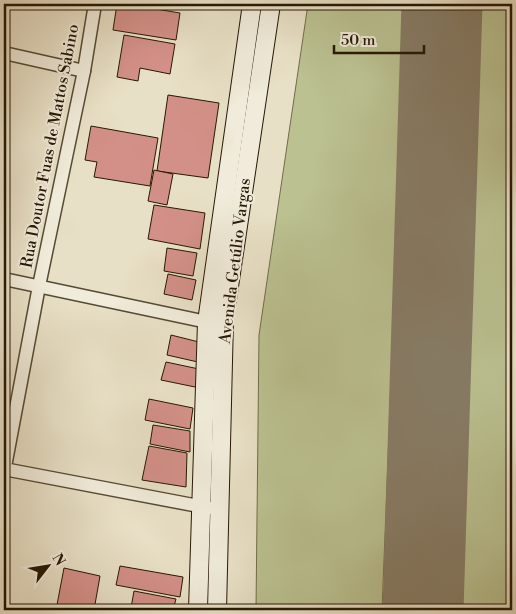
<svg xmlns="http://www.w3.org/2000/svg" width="516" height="614" font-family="'Libre Bodoni',serif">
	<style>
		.green { fill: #bbc191; stroke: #706c4b }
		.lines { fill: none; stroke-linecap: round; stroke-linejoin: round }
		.runway { stroke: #877c66; stroke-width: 81 }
		.building { fill: #d39088; stroke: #261805 }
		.minor-casing { stroke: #564a35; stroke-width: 15 }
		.secondary-casing { stroke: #261805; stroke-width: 20 }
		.minor { stroke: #f0ebda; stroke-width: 12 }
		.secondary { stroke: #f0ebda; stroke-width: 18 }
		.labels { text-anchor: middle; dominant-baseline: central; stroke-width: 4; stroke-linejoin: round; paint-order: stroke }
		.street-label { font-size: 16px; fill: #261805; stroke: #f0ebda }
	</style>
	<rect width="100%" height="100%" fill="#e8e0c6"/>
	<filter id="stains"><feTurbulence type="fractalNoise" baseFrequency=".004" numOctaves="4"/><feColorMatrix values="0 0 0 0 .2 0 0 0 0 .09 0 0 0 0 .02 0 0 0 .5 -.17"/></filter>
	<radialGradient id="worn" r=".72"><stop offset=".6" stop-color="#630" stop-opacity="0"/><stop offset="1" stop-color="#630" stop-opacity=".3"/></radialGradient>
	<g class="green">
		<polygon points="308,4 406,4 382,610 256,610 259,335"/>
		<polygon points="478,4 512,4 512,610 458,610"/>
	</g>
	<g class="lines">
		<polyline class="runway" points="423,610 442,4"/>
	</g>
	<g class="building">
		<polygon points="117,4 157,4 156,9 180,13 176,40 113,30"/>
		<polygon points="124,35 175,44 170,74 140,68 138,81 117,77"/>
		<polygon points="168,95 219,103 208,178 157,171"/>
		<polygon points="91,126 158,138 150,186 94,177 97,162 85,160"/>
		<polygon points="154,170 173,174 167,205 148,201"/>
		<polygon points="154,205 205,213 200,249 148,239"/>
		<polygon points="167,248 197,253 193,276 164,271"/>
		<polygon points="168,274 196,280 192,300 164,294"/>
		<polygon points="171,335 199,342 198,362 167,355"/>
		<polygon points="166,362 199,369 200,388 161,380"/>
		<polygon points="149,399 193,408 190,429 145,420"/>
		<polygon points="153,425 190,431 190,452 150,444"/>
		<polygon points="149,446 187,453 186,487 142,480"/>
		<polygon points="120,566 183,577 180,597 116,585"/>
		<polygon points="64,568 100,576 94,610 56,610"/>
		<polygon points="134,591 176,599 173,610 140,610 131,608"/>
	</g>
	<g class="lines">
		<g class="minor-casing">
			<g id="minor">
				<polyline points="4,53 84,71"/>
				<polyline points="4,279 207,322 214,321"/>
				<polyline points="4,469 209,508"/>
				<polyline points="4,472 39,286 84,71 95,4"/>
			</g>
		</g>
		<g class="secondary-casing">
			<g id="secondary">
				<polyline points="198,610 207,322 252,4"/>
				<polyline points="217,610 224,320 271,4"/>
			</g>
		</g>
		<use href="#minor" class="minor"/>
		<use href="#secondary" class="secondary"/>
	</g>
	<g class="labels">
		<g class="street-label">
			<text transform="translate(50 146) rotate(-79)">Rua Doutor Fuas de Mattos Sabino</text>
			<text transform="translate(235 261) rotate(-83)">Avenida Getúlio Vargas</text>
		</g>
	</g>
	<rect width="516" height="614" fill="none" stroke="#e8e0c6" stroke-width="20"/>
	<rect x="5" y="5" width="506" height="604" fill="none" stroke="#261805" stroke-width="2.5"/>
	<rect x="10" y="10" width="496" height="594" fill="none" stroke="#261805"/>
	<g transform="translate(48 566) rotate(59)" stroke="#f0ebda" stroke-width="4" paint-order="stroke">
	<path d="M0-4L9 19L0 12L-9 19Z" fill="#261805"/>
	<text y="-8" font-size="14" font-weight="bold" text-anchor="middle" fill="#261805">N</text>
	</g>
	<path d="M334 45v8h90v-8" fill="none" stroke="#261805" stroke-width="2.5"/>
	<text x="341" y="45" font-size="15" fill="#261805" stroke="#f0ebda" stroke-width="4" paint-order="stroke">50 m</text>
	<rect width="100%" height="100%" filter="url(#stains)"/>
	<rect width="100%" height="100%" fill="url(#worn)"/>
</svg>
